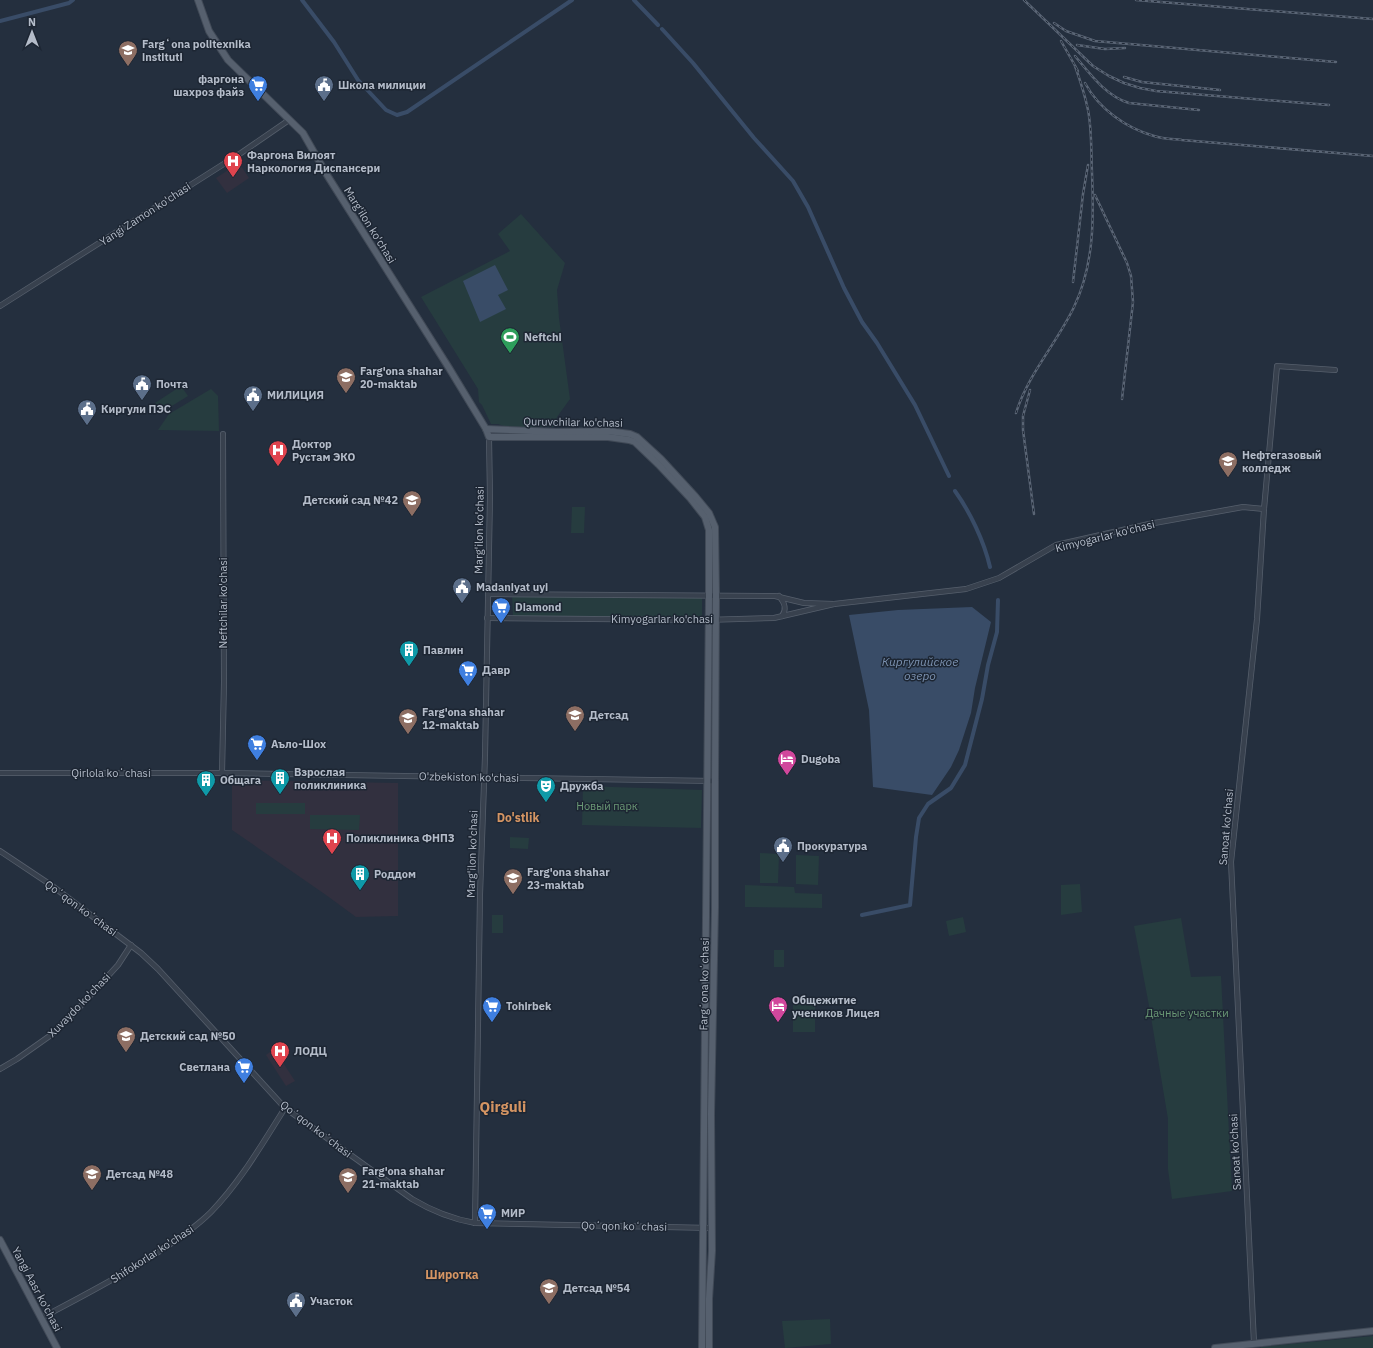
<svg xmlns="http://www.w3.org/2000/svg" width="1373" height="1348" font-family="'IBM Plex Sans',sans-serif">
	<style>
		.medical { fill: #32303f }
		.green { fill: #263c3f }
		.water { fill: #394c67 }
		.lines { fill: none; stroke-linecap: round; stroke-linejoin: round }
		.canal { stroke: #394c67; stroke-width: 4 }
		.minor-casing { stroke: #565f6c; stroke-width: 6 }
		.major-casing { stroke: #414a57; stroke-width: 8 }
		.minor { stroke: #38414e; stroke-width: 4.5 }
		.major { stroke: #56606e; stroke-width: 6 }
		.rail-casing { stroke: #5a6575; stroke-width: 2.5 }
		.rail { stroke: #1d2633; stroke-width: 1; stroke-dasharray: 3; stroke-linecap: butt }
		.labels { text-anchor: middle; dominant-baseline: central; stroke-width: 3; stroke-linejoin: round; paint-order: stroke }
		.poi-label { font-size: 11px; font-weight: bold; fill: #b4bcc9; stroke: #1d2633; text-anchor: start }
		.street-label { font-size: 11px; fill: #b4bcc9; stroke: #1d2633 }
		.park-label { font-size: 11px; fill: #6b9a76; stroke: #1d2633 }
		.water-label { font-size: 12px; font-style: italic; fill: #7c92b1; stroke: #1d2633 }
		.neighbourhood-label { font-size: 12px; font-weight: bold; fill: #d59563; stroke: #1d2633 }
		.district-label { font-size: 15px; font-weight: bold; fill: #d59563; stroke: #1d2633 }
	</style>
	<rect width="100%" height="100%" fill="#242f3e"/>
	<g class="medical">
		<polygon points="239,163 249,178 227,193 216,178"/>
		<polygon points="232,780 398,783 398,916 356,917 326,895 232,830"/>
		<polygon points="274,1049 295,1081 286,1086 266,1055"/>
	</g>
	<g class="green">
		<polygon points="521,214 565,263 557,290 559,318 570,399 557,417 555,427 507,427 498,424 491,424 482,405 479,402 478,389 421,297 510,251 498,234"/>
		<polygon points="181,386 188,396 162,412 155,403"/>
		<polygon points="211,389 218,396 219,431 158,430 169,414"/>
		<polygon points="572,507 585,507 584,533 571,533"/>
		<polygon points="512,594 702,596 702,619 513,618"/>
		<polygon points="583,786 702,790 701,828 582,825"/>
		<rect x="256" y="803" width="49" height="11"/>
		<polygon points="310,815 360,815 359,830 310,829"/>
		<polygon points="510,837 529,838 528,849 510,848"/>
		<polygon points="760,853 779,854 778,883 760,883"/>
		<polygon points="796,855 819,856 818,885 796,884"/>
		<polygon points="1080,884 1082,912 1061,915 1061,885"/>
		<polygon points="745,885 794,887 795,893 822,894 822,908 745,907"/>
		<rect x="492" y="915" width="11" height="18"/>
		<polygon points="963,917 966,932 949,936 946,921"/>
		<polygon points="1181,918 1191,977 1221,976 1232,1191 1172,1199 1168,1169 1168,1119 1150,1011 1134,926"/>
		<rect x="774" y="950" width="10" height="17"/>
		<rect x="793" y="997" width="22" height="35"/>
		<polygon points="830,1319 831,1344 785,1348 782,1321"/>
		<polygon points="1373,1336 1373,1348 1261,1348 1261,1347"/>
	</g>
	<g class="water">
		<polygon points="495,265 508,290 498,295 506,309 480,322 463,281"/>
		<polygon points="972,607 991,622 975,688 971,713 959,750 951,767 932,795 873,787 869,710 849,615 898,610"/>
	</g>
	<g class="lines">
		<g class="canal">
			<polyline points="302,0 334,42 358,80 386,110 397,115 407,112 572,0"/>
			<polyline points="634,0 658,25"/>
			<polyline points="0,21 69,3 73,0"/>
			<polyline points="662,29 693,63 754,138 793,181 808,207 844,288 862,322 877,343 915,405 949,476"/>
			<path d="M955,491C970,512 984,541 990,567"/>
			<polyline points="862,915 910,905 916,837 919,818 928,804 951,788 965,765 982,699 988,665 997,632 998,600"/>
		</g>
		<g class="minor-casing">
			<g id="minor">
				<polyline points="0,306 241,153 289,120"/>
				<path d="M779,596C785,603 787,609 782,616"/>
				<polyline points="834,604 966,589 999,578 1056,545 1149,524 1243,507 1264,509"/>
				<polyline points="487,618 705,620 774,618 834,604 804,603 775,596 488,594"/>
				<polyline points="0,773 222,773 715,781"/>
				<polyline points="222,773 224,682 223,434"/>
				<path d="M0,851L51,885L141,953L158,969L285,1108L412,1199C432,1211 452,1219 475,1223L712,1228"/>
				<polyline points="0,1069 17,1059 51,1035 76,1011 118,965 131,945"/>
				<polyline points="475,1223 480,895 485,756 490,497 489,437"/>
				<path d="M41,1318C81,1297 122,1276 160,1251C178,1239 196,1227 211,1212C241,1181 262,1144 285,1108"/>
				<polyline points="1254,1343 1231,862 1257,619 1264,509 1277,366 1335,370"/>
			</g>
		</g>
		<g class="major-casing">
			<g id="major">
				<polyline points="198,0 209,31 228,60 303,133 327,175 449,368 486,429 489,437 608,437 629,440 635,442 658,464 690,498 705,517 709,530 709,596 702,1348"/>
				<polyline points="486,429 557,432 608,431 630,434 637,437 661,459 695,496 709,513 715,527 716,596 715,781 715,908 711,1114 712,1251 709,1299 709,1348"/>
				<polyline points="0,1240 57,1348"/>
				<polyline points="1215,1348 1373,1331"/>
			</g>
		</g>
		<use href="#minor" class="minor"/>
		<use href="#major" class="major"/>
		<g class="rail-casing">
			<g id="rail">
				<polyline points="1024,0 1093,66 1109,76 1124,83 1140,88 1156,91 1329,105"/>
				<polyline points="1136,0 1373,19"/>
				<polyline points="1054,23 1066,31 1095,41 1336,62"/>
				<polyline points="1061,41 1078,71"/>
				<polyline points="1077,45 1105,49 1125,48"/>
				<path d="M1075,56C1090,74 1106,96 1129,103L1199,110"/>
				<polyline points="1124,77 1142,82 1220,90"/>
				<path d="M1085,83C1099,109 1126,128 1154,136C1163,139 1173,139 1182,140L1373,156"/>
				<polyline points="1095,195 1127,263 1131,276 1133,302 1122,399"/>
				<polyline points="1073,282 1083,194 1088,165"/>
				<polyline points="1030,390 1023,416 1023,430 1034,514"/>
				<path d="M1016,413C1028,374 1057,343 1074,307C1094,265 1094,219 1092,173C1091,152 1092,130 1088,110C1085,95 1080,80 1075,66"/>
			</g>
		</g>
		<use href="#rail" class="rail"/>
	</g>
	<defs>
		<g id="university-pin" transform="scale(1)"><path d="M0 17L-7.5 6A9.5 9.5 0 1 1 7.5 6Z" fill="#8d6e63" stroke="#1d2633"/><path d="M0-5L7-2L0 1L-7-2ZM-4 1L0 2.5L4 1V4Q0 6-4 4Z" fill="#fff"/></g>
		<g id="supermarket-pin" transform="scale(1)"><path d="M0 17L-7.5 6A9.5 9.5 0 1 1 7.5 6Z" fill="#3f7fe0" stroke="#1d2633"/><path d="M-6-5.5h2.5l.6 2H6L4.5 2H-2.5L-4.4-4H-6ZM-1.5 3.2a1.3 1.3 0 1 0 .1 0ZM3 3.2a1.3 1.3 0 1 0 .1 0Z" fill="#fff"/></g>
		<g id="civic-pin" transform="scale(1)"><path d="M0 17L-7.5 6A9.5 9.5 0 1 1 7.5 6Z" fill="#5c6f8a" stroke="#1d2633"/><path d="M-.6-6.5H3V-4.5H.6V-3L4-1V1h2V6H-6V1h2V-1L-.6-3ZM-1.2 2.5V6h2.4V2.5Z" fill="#fff"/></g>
		<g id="hospital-pin" transform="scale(1)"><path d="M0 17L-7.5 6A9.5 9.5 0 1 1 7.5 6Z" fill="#e0444e" stroke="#1d2633"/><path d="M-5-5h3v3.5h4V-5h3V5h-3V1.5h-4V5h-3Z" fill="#fff"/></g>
		<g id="stadium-pin" transform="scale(1)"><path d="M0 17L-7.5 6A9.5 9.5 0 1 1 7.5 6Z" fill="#2e9e5b" stroke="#1d2633"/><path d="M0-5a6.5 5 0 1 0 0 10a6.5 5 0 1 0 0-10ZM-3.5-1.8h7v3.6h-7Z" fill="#fff"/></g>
		<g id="school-pin" transform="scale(1)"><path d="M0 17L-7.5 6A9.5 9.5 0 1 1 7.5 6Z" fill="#8d6e63" stroke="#1d2633"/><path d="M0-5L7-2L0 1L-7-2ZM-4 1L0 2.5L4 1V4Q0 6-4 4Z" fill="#fff"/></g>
		<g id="building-pin" transform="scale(1)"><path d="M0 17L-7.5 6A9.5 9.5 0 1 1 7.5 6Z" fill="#0f9aa8" stroke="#1d2633"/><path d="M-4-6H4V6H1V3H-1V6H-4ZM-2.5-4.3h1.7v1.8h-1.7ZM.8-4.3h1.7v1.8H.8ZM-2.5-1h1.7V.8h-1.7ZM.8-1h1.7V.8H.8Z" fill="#fff"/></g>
		<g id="hotel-pin" transform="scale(1)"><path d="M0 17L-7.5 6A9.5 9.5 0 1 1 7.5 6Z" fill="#d1479c" stroke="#1d2633"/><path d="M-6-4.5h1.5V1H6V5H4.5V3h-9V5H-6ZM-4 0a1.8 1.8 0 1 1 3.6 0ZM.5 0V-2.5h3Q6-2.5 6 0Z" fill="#fff"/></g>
		<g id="theatre-pin" transform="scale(1)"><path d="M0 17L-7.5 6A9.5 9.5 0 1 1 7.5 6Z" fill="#0f9aa8" stroke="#1d2633"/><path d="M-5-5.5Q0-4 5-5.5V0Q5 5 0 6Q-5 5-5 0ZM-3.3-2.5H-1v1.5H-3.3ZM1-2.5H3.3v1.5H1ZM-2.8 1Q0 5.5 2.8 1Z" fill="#fff"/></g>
	</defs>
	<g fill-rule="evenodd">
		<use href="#university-pin" x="128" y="50"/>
		<use href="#supermarket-pin" x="258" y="85"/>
		<use href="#civic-pin" x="324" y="85"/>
		<use href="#hospital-pin" x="233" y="161"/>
		<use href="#stadium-pin" x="510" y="337"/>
		<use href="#school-pin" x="346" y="377"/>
		<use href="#civic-pin" x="142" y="384"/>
		<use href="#civic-pin" x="253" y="395"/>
		<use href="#civic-pin" x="87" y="409"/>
		<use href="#hospital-pin" x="278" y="450"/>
		<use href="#university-pin" x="1228" y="461"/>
		<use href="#school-pin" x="412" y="500"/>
		<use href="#civic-pin" x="462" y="587"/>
		<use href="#supermarket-pin" x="501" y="607"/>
		<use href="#building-pin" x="409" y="650"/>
		<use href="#supermarket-pin" x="468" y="670"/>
		<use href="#school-pin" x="575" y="715"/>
		<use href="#school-pin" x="408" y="718"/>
		<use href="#supermarket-pin" x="257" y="744"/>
		<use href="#hotel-pin" x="787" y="759"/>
		<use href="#building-pin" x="280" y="778"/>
		<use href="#building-pin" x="206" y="780"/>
		<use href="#theatre-pin" x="546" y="786"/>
		<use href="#hospital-pin" x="332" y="838"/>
		<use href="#civic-pin" x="783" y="846"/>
		<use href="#building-pin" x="360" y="874"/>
		<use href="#school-pin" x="513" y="878"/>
		<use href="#supermarket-pin" x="492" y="1006"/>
		<use href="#hotel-pin" x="778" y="1006"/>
		<use href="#school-pin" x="126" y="1036"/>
		<use href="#hospital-pin" x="280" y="1051"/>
		<use href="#supermarket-pin" x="244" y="1067"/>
		<use href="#school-pin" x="92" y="1174"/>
		<use href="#school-pin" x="348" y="1177"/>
		<use href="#supermarket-pin" x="487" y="1213"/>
		<use href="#school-pin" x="549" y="1288"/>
		<use href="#civic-pin" x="296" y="1301"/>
	</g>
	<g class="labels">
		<g class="poi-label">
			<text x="142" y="44">Fargʻona politexnika<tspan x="142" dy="13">instituti</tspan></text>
			<text x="244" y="79" text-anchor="end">фаргона<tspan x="244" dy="13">шахроз файз</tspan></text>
			<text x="338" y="85">Школа милиции</text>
			<text x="247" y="155">Фаргона Вилоят<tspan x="247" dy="13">Наркология Диспансери</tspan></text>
			<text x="524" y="337">Neftchi</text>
			<text x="360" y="371">Farg'ona shahar<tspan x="360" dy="13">20-maktab</tspan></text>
			<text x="156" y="384">Почта</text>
			<text x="267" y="395">МИЛИЦИЯ</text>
			<text x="101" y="409">Киргули ПЭС</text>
			<text x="292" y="444">Доктор<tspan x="292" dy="13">Рустам ЭКО</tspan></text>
			<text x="1242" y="455">Нефтегазовый<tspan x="1242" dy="13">колледж</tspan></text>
			<text x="398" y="500" text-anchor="end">Детский сад №42</text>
			<text x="476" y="587">Madaniyat uyi</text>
			<text x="515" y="607">Diamond</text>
			<text x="423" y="650">Павлин</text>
			<text x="482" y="670">Давр</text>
			<text x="422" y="712">Farg'ona shahar<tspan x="422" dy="13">12-maktab</tspan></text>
			<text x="589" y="715">Детсад</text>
			<text x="271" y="744">Аъло-Шох</text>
			<text x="801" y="759">Dugoba</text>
			<text x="294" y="772">Взрослая<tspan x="294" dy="13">поликлиника</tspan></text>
			<text x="220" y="780">Общага</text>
			<text x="560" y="786">Дружба</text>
			<text x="346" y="838">Поликлиника ФНПЗ</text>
			<text x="797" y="846">Прокуратура</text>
			<text x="527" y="872">Farg'ona shahar<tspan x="527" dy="13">23-maktab</tspan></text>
			<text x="374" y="874">Роддом</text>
			<text x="792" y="1000">Общежитие<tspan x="792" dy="13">учеников Лицея</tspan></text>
			<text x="506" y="1006">Tohirbek</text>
			<text x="140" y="1036">Детский сад №50</text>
			<text x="294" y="1051">ЛОДЦ</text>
			<text x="230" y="1067" text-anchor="end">Светлана</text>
			<text x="362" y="1171">Farg'ona shahar<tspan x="362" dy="13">21-maktab</tspan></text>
			<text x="106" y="1174">Детсад №48</text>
			<text x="501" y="1213">МИР</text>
			<text x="563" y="1288">Детсад №54</text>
			<text x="310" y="1301">Участок</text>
		</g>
		<g class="street-label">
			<text transform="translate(145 214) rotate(-33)">Yangi Zamon ko'chasi</text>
			<text transform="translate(370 225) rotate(58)">Marg'ilon ko'chasi</text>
			<text transform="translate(573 422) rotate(1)">Quruvchilar ko'chasi</text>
			<text transform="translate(479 530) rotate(-89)">Marg'ilon ko'chasi</text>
			<text transform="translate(1105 536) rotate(-14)">Kimyogarlar ko'chasi</text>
			<text transform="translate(223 603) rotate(-90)">Neftchilar ko'chasi</text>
			<text x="662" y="619">Kimyogarlar ko'chasi</text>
			<text x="111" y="773">Qirlola koʻchasi</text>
			<text transform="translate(469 777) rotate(1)">O'zbekiston ko'chasi</text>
			<text transform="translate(1226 827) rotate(-85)">Sanoat ko'chasi</text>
			<text transform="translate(472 854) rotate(-88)">Marg'ilon ko'chasi</text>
			<text transform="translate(81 908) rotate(36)">Qoʻqon koʻchasi</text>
			<text transform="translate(704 984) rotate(-89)">Fargʻona koʻchasi</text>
			<text transform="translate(79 1005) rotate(-46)">Xuvaydo ko'chasi</text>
			<text transform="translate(316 1129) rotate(37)">Qoʻqon koʻchasi</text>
			<text transform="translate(1235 1152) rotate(-93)">Sanoat ko'chasi</text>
			<text transform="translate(624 1226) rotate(1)">Qoʻqon koʻchasi</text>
			<text transform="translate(152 1254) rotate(-33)">Shifokorlar ko'chasi</text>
			<text transform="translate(37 1289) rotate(62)">Yangi Aasr ko'chasi</text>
		</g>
		<g class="park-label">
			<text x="607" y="806">Новый парк</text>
			<text x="1187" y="1013">Дачные участки</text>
		</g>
		<g class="water-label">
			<text x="920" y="661">Киргулийское<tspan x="920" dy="14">озеро</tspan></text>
		</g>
		<g class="neighbourhood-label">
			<text x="518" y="817">Do'stlik</text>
			<text x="452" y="1274">Широтка</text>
		</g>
		<g class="district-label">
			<text x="503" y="1106">Qirguli</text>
		</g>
	</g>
	<g transform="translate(32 32)" stroke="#1d2633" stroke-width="3" paint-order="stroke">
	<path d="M0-3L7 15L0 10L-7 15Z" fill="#b4bcc9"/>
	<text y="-6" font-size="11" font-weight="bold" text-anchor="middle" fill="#b4bcc9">N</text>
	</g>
</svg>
